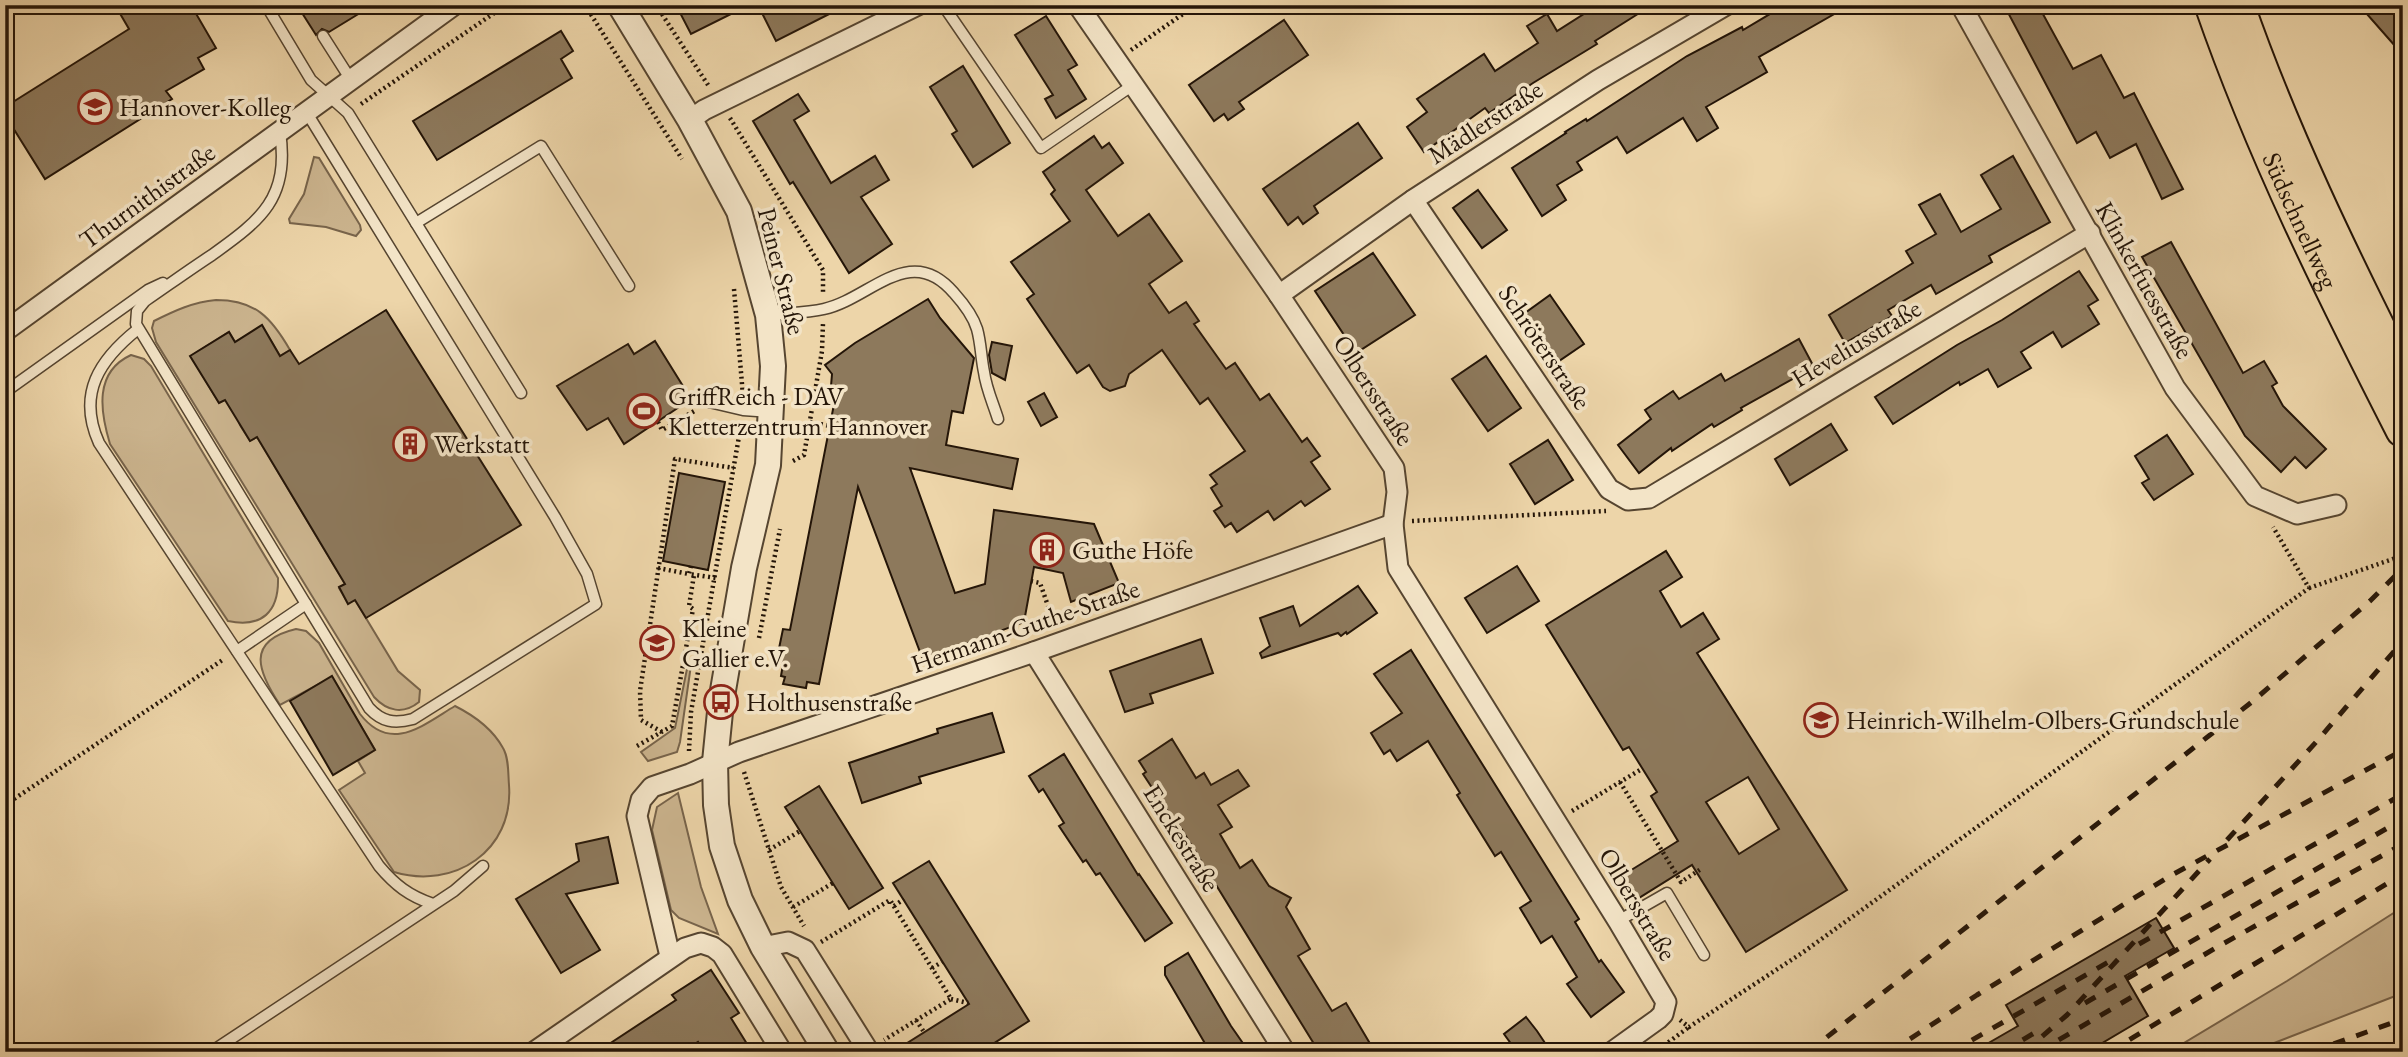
<svg xmlns="http://www.w3.org/2000/svg" width="2408" height="1057" font-family="'EB Garamond',serif">
	<style>
		.green { fill: #cbb48e; stroke: #78644b; stroke-width: 2 }
		.building { fill: #8d795c; stroke: #241508; stroke-width: 2; fill-rule: evenodd }
		.lines { fill: none; stroke-linecap: round; stroke-linejoin: round }
		.service-casing { stroke: #564530; stroke-width: 13 }
		.minor-casing { stroke: #564530; stroke-width: 23 }
		.tertiary-casing { stroke: #564530; stroke-width: 28 }
		.trunk-casing { stroke: #241508; stroke-width: 37 }
		.path { stroke: #241508; stroke-width: 4.5; stroke-dasharray: 2 3.5; stroke-linecap: butt }
		.service { stroke: #f3e4c7; stroke-width: 10 }
		.minor { stroke: #f3e4c7; stroke-width: 19 }
		.tertiary { stroke: #f3e4c7; stroke-width: 24 }
		.trunk { stroke: #edd5a9; stroke-width: 33 }
		.rail { stroke: #241508; stroke-width: 5; stroke-dasharray: 12 12; stroke-linecap: butt }
		.labels { text-anchor: middle; dominant-baseline: central; stroke-width: 7; stroke-linejoin: round; paint-order: stroke }
		.poi-label { font-size: 26px; fill: #241508; stroke: #f3e4c7; text-anchor: start }
		.street-label { font-size: 26px; fill: #241508; stroke: #f3e4c7 }
	</style>
	<rect width="100%" height="100%" fill="#edd5a9"/>
	<filter id="stains"><feTurbulence type="fractalNoise" baseFrequency=".00286" numOctaves="4"/><feColorMatrix values="0 0 0 0 .2 0 0 0 0 .09 0 0 0 0 .02 0 0 0 .5 -.17"/></filter>
	<radialGradient id="worn" r=".72"><stop offset=".6" stop-color="#630" stop-opacity="0"/><stop offset="1" stop-color="#630" stop-opacity=".3"/></radialGradient>
	<g class="green">
		<polygon points="314,157 319,158 360,225 361,230 356,236 326,227 290,223 289,219 304,194"/>
		<path d="M216,300C255,300 271,317 290,350L280,356L262,326L235,342L229,332L191,356L219,403L232,395L240,425L250,441L257,437L345,584L339,588L348,603L355,600L398,671L420,690L419,702C403,715 387,711 374,697L156,342L152,328L154,321C174,311 193,302 216,300Z"/>
		<path d="M131,355L144,359L151,366L278,578C279,612 262,628 228,621L110,444C100,411 94,372 131,355Z"/>
		<path d="M296,629L306,631L319,643L360,714C391,754 423,725 455,706C475,716 492,728 503,748C509,758 508,773 509,785C514,851 454,890 394,872L339,790L365,773L358,761L375,750L332,677L280,705C258,672 245,641 296,629Z"/>
		<polygon points="688,664 691,665 680,742 677,752 648,761 641,752 675,728"/>
		<polygon points="678,793 701,887 718,934 679,918 671,910 652,830 657,807"/>
		<polygon points="2403,907 2403,993 2251,1052 2169,1052 2287,981"/>
	</g>
	<g class="building">
		<polygon points="115,5 191,5 216,48 198,58 204,69 166,91 172,99 45,179 5,115 5,107 129,29"/>
		<polygon points="297,5 373,5 329,32 322,29 316,35"/>
		<polygon points="676,5 749,5 691,34"/>
		<polygon points="758,5 847,5 776,41"/>
		<polygon points="1598,5 1652,5 1595,41 1597,44 1533,83 1489,113 1485,108 1424,152 1407,127 1427,112 1417,99 1484,54 1495,71 1538,43 1527,26 1547,14 1557,31"/>
		<polygon points="1785,5 1850,5 1759,57 1767,72 1706,107 1718,128 1697,141 1683,118 1627,153 1617,137 1577,162 1582,170 1557,185 1566,200 1542,216 1512,168 1566,133 1565,132 1586,119 1587,121 1687,56 1742,27 1743,30"/>
		<polygon points="2004,5 2038,5 2073,69 2101,55 2124,98 2134,93 2183,189 2162,199 2136,144 2110,158 2096,132 2077,143"/>
		<polygon points="2359,5 2403,5 2403,55"/>
		<polygon points="1046,16 1077,65 1068,70 1086,99 1056,118 1045,99 1053,95 1015,35"/>
		<polygon points="1284,20 1308,55 1239,102 1244,109 1228,120 1224,114 1214,121 1189,85"/>
		<polygon points="561,31 573,51 561,59 572,78 437,160 413,121"/>
		<polygon points="963,66 1010,143 973,167 952,134 957,131 930,87"/>
		<polygon points="798,94 809,111 794,120 831,183 875,156 889,180 861,197 892,244 849,273 793,182 790,184 753,121"/>
		<polygon points="1358,123 1382,158 1314,206 1318,213 1303,224 1298,217 1288,225 1263,189"/>
		<polygon points="1094,136 1102,148 1109,143 1123,163 1086,190 1118,236 1149,214 1182,261 1149,284 1169,313 1186,302 1199,321 1194,324 1226,369 1235,363 1260,400 1269,394 1302,442 1307,438 1320,456 1311,462 1330,489 1305,506 1301,501 1274,520 1268,511 1237,532 1231,523 1225,527 1214,511 1222,506 1211,488 1217,484 1210,475 1245,451 1208,398 1200,404 1162,350 1129,374 1125,386 1110,391 1103,387 1089,365 1077,373 1027,299 1034,294 1011,262 1070,221 1051,194 1055,190 1043,172"/>
		<polygon points="2013,156 2050,222 1989,256 1992,262 1936,294 1931,285 1888,310 1892,316 1845,343 1829,315 1913,263 1906,251 1936,234 1919,205 1940,194 1961,232 2001,209 1981,175"/>
		<polygon points="1478,190 1507,230 1482,248 1453,208"/>
		<polygon points="2171,242 2243,373 2264,361 2277,383 2272,386 2283,406 2326,449 2306,468 2295,457 2281,472 2245,436 2142,257"/>
		<polygon points="1373,253 1415,315 1356,353 1315,291"/>
		<polygon points="2079,271 2098,300 2088,306 2099,324 2062,347 2053,332 2021,352 2031,368 1998,387 1988,369 1960,385 1959,382 1893,424 1875,397 1957,345 2002,320"/>
		<polygon points="1550,295 1584,344 1559,361 1525,313"/>
		<polygon points="928,299 940,318 974,358 963,413 952,411 946,445 1018,459 1012,489 910,468 955,593 985,584 994,510 1094,524 1119,583 1071,602 1063,573 1034,567 1024,622 923,660 858,487 819,684 807,682 806,688 783,684 785,677 781,676 783,664 776,663 783,629 790,630 836,394 831,386 832,374 825,365 855,343"/>
		<polygon points="386,310 521,525 366,618 355,600 348,604 339,587 345,584 257,437 250,441 225,400 219,403 190,356 229,332 235,342 262,325 280,356 290,350 299,364"/>
		<polygon points="1799,339 1814,367 1741,408 1742,410 1714,427 1712,424 1672,451 1671,448 1639,473 1618,445 1651,419 1645,410 1673,391 1679,399 1721,374 1725,381"/>
		<polygon points="655,341 691,399 624,444 608,418 587,430 557,386 628,344 634,354"/>
		<polygon points="992,342 1012,346 1005,380 992,373 989,355"/>
		<polygon points="1486,356 1521,408 1488,431 1452,379"/>
		<polygon points="1044,393 1057,417 1041,426 1028,402"/>
		<polygon points="1831,424 1847,450 1790,485 1775,459"/>
		<polygon points="2167,435 2193,474 2154,500 2142,483 2149,479 2135,456"/>
		<polygon points="1548,440 1573,480 1535,504 1510,464"/>
		<polygon points="679,473 725,482 708,570 663,561"/>
		<path d="M1666,551L1682,577L1660,591L1681,627L1703,613L1719,639L1697,653L1847,890L1746,952L1692,865L1634,901L1620,877L1678,841L1651,796L1657,792L1629,747L1623,750L1546,625ZM1748,777L1779,829L1739,854L1706,802Z"/>
		<polygon points="1517,566 1539,601 1487,633 1465,598"/>
		<polygon points="1358,586 1377,613 1347,634 1346,632 1341,636 1338,633 1262,658 1260,653 1270,646 1260,618 1293,606 1300,626"/>
		<polygon points="1201,639 1213,673 1150,694 1153,703 1125,712 1110,671"/>
		<polygon points="1411,650 1579,919 1575,922 1599,962 1601,960 1624,992 1591,1017 1567,984 1577,977 1552,936 1541,943 1520,908 1531,901 1501,852 1495,856 1457,795 1460,793 1428,741 1397,761 1390,750 1384,754 1371,733 1402,713 1374,674"/>
		<polygon points="332,676 375,750 333,775 290,701"/>
		<polygon points="992,713 1004,752 919,777 921,783 862,803 849,763 938,733 937,729"/>
		<polygon points="1172,739 1196,778 1204,773 1211,785 1238,770 1249,786 1218,805 1232,827 1220,834 1240,868 1252,860 1269,886 1291,898 1286,907 1310,949 1298,956 1332,1011 1346,1003 1375,1052 1319,1052 1176,820 1166,809 1143,774 1146,772 1139,761"/>
		<polygon points="1064,754 1138,875 1139,874 1172,923 1145,941 1100,873 1096,875 1086,860 1083,862 1059,826 1064,823 1043,789 1039,792 1029,776"/>
		<polygon points="819,786 883,888 849,909 785,807"/>
		<polygon points="608,837 618,883 566,894 600,950 561,973 516,899 579,861 576,844"/>
		<polygon points="929,861 1029,1021 980,1052 893,1052 969,1004 893,883"/>
		<polygon points="2156,918 2174,948 2125,976 2148,1016 2087,1052 1973,1052 2018,1026 2006,1005"/>
		<polygon points="1188,953 1231,1026 1249,1052 1210,1052 1165,975 1165,967"/>
		<polygon points="711,970 739,1013 731,1018 752,1052 704,1052 698,1042 682,1052 597,1052 676,1000 672,995"/>
		<polygon points="1526,1017 1537,1031 1551,1052 1517,1052 1504,1034"/>
	</g>
	<g class="lines">
		<g class="service-casing">
			<g id="service">
				<polyline points="266,5 311,80 348,113 521,393"/>
				<polyline points="943,5 1041,148 1133,85"/>
				<polyline points="323,36 351,80"/>
				<path d="M280,132C290,198 261,220 212,255C189,270 167,286 145,301L137,311L136,324L369,708C382,722 394,724 413,719L596,604L587,574L555,517L307,113"/>
				<polyline points="416,223 541,146 629,286"/>
				<path d="M770,315C787,313 807,313 824,309C870,299 910,241 954,293C963,303 973,316 977,329C981,343 981,358 984,372C986,388 993,403 998,419"/>
				<path d="M138,329C99,360 77,394 99,443L379,866C395,885 409,896 433,904"/>
				<polyline points="5,392 148,290 163,283"/>
				<polyline points="709,402 743,410 771,412"/>
				<polyline points="237,651 306,604"/>
				<polyline points="1618,921 1667,893 1704,955"/>
				<polyline points="211,1052 454,891 483,866"/>
			</g>
		</g>
		<g class="minor-casing">
			<g id="minor">
				<polyline points="1078,5 1279,295 1394,468 1397,492 1393,524 1398,568 1618,921 1666,1002 1663,1014 1658,1019 1612,1052"/>
				<polyline points="1961,5 2175,388 2255,496 2297,514 2336,505"/>
				<polyline points="690,120 704,110 918,5"/>
				<polyline points="1413,200 1609,489 1628,500 1649,498 2090,233"/>
				<polyline points="1279,295 1413,200 1598,80 1726,5"/>
				<polyline points="5,331 454,5"/>
				<polyline points="1034,652 1285,1052"/>
				<polyline points="763,947 788,942 805,950 869,1052"/>
				<polyline points="670,956 637,816 641,800 652,787 690,774 739,752 1034,652 1393,524"/>
				<polyline points="534,1052 685,948 701,943 713,947 722,954 782,1052"/>
			</g>
		</g>
		<g class="tertiary-casing">
			<polyline id="tertiary" points="620,5 690,120 739,211 768,315 773,366 768,465 744,568 721,702 715,762 716,805 722,846 740,900 763,947 827,1052"/>
		</g>
		<g class="trunk-casing">
			<g id="trunk">
				<path id="s1" d="M2212,5C2263,152 2332,291 2403,430"/>
				<path d="M2237,5C2282,134 2342,257 2403,378"/>
			</g>
		</g>
		<g class="path">
			<polyline points="585,5 682,159"/>
			<polyline points="656,5 710,88"/>
			<polyline points="1131,50 1196,5"/>
			<polyline points="361,104 506,5"/>
			<polyline points="730,118 823,270 823,293"/>
			<polyline points="734,289 743,396"/>
			<polyline points="658,422 662,430 696,410"/>
			<polyline points="810,422 830,426"/>
			<polyline points="793,461 804,455 822,351 823,323"/>
			<polyline points="1412,521 1606,511"/>
			<polyline points="691,566 689,574 716,578"/>
			<polyline points="658,568 689,574"/>
			<polyline points="1031,581 1040,583 1053,620"/>
			<polyline points="2309,588 2393,559 2403,551"/>
			<polyline points="759,638 780,529"/>
			<polyline points="662,732 641,720 640,691 675,459 734,468"/>
			<polyline points="637,746 672,726 693,609 689,606 694,575"/>
			<polyline points="689,751 691,712 741,425"/>
			<polyline points="744,772 781,887 804,926"/>
			<polyline points="1620,782 1681,882 1701,869"/>
			<polyline points="5,805 224,659"/>
			<polyline points="1572,811 1640,770"/>
			<polyline points="769,850 800,831"/>
			<polyline points="894,906 904,899"/>
			<polyline points="793,907 833,883"/>
			<polyline points="821,942 890,900 951,999 884,1040"/>
			<polyline points="932,968 942,962"/>
			<polyline points="951,999 968,1003"/>
			<polyline points="916,1020 924,1032"/>
			<polyline points="1680,1020 1689,1027 1802,953 2309,588 2273,527"/>
			<polyline points="1655,1052 1689,1027"/>
		</g>
		<use href="#service" class="service"/>
		<use href="#minor" class="minor"/>
		<use href="#tertiary" class="tertiary"/>
		<use href="#trunk" class="trunk"/>
		<g class="rail">
			<polyline points="2227,840 2317,741 2403,641"/>
			<polyline points="2139,944 2403,794"/>
			<polyline points="2085,1003 2403,819"/>
			<polyline points="1808,1052 2253,701 2370,601 2403,568"/>
			<polyline points="1890,1052 1977,995 2170,876 2403,750"/>
			<polyline points="1951,1052 2112,960"/>
			<polyline points="2002,1052 2036,1032"/>
			<polyline points="2024,1052 2067,1015 2210,859"/>
			<polyline points="2038,1052 2219,946 2403,844"/>
			<polyline points="2109,1052 2403,874"/>
			<polyline points="2311,1052 2403,1019"/>
		</g>
	</g>
	<defs>
		<g id="school-ring" transform="scale(1.75)"><circle r="9.5" fill="#f3e4c7" stroke="#8f2418" stroke-width="1.5"/><path d="M0-5L7-2L0 1L-7-2ZM-4 1L0 2.5L4 1V4Q0 6-4 4Z" fill="#8f2418"/></g>
		<g id="stadium-ring" transform="scale(1.75)"><circle r="9.5" fill="#f3e4c7" stroke="#8f2418" stroke-width="1.5"/><path d="M0-5a6.5 5 0 1 0 0 10a6.5 5 0 1 0 0-10ZM-3.5-1.8h7v3.6h-7Z" fill="#8f2418"/></g>
		<g id="building-ring" transform="scale(1.75)"><circle r="9.5" fill="#f3e4c7" stroke="#8f2418" stroke-width="1.5"/><path d="M-4-6H4V6H1V3H-1V6H-4ZM-2.5-4.3h1.7v1.8h-1.7ZM.8-4.3h1.7v1.8H.8ZM-2.5-1h1.7V.8h-1.7ZM.8-1h1.7V.8H.8Z" fill="#8f2418"/></g>
		<g id="bus-ring" transform="scale(1.75)"><circle r="9.5" fill="#f3e4c7" stroke="#8f2418" stroke-width="1.5"/><path d="M-5-6H5V4H4V6H2V4H-2V6H-4V4H-5ZM-3.5-4V0h7V-4ZM-3.5 1.2v1.5H-2V1.2ZM2 1.2v1.5H3.5V1.2Z" fill="#8f2418"/></g>
	</defs>
	<g fill-rule="evenodd">
		<use href="#school-ring" x="95" y="107"/>
		<use href="#stadium-ring" x="644" y="411"/>
		<use href="#building-ring" x="410" y="444"/>
		<use href="#building-ring" x="1047" y="550"/>
		<use href="#school-ring" x="657" y="643"/>
		<use href="#bus-ring" x="721" y="702"/>
		<use href="#school-ring" x="1821" y="720"/>
	</g>
	<g class="labels">
		<g class="poi-label">
			<text x="119" y="107">Hannover-Kolleg</text>
			<text x="668" y="396">GriffReich - DAV<tspan x="668" dy="30">Kletterzentrum Hannover</tspan></text>
			<text x="434" y="444">Werkstatt</text>
			<text x="1072" y="550">Guthe Höfe</text>
			<text x="682" y="628">Kleine<tspan x="682" dy="30">Gallier e.V.</tspan></text>
			<text x="746" y="702">Holthusenstraße</text>
			<text x="1846" y="720">Heinrich-Wilhelm-Olbers-Grundschule</text>
		</g>
		<g class="street-label">
			<text transform="translate(1485 122) rotate(-33)">Mädlerstraße</text>
			<text transform="translate(147 196) rotate(-36)">Thurnithistraße</text>
			<text stroke="none"><textPath href="#s1" startOffset="233">Südschnellweg</textPath></text>
			<text transform="translate(782 271) rotate(76)">Peiner Straße</text>
			<text transform="translate(2145 280) rotate(61)">Klinkerfuesstraße</text>
			<text transform="translate(1856 343) rotate(-31)">Heveliusstraße</text>
			<text transform="translate(1545 347) rotate(56)">Schröterstraße</text>
			<text transform="translate(1374 390) rotate(57)">Olbersstraße</text>
			<text transform="translate(1025 626) rotate(-19)">Hermann-Guthe-Straße</text>
			<text transform="translate(1182 838) rotate(58)">Enckestraße</text>
			<text transform="translate(1638 904) rotate(59)">Olbersstraße</text>
		</g>
	</g>
	<rect width="2408" height="1057" fill="none" stroke="#edd5a9" stroke-width="28"/>
	<rect x="7" y="7" width="2394" height="1043" fill="none" stroke="#241508" stroke-width="3.5"/>
	<rect x="14" y="14" width="2380" height="1029" fill="none" stroke="#241508" stroke-width="2"/>
	<rect width="100%" height="100%" filter="url(#stains)"/>
	<rect width="100%" height="100%" fill="url(#worn)"/>
</svg>
